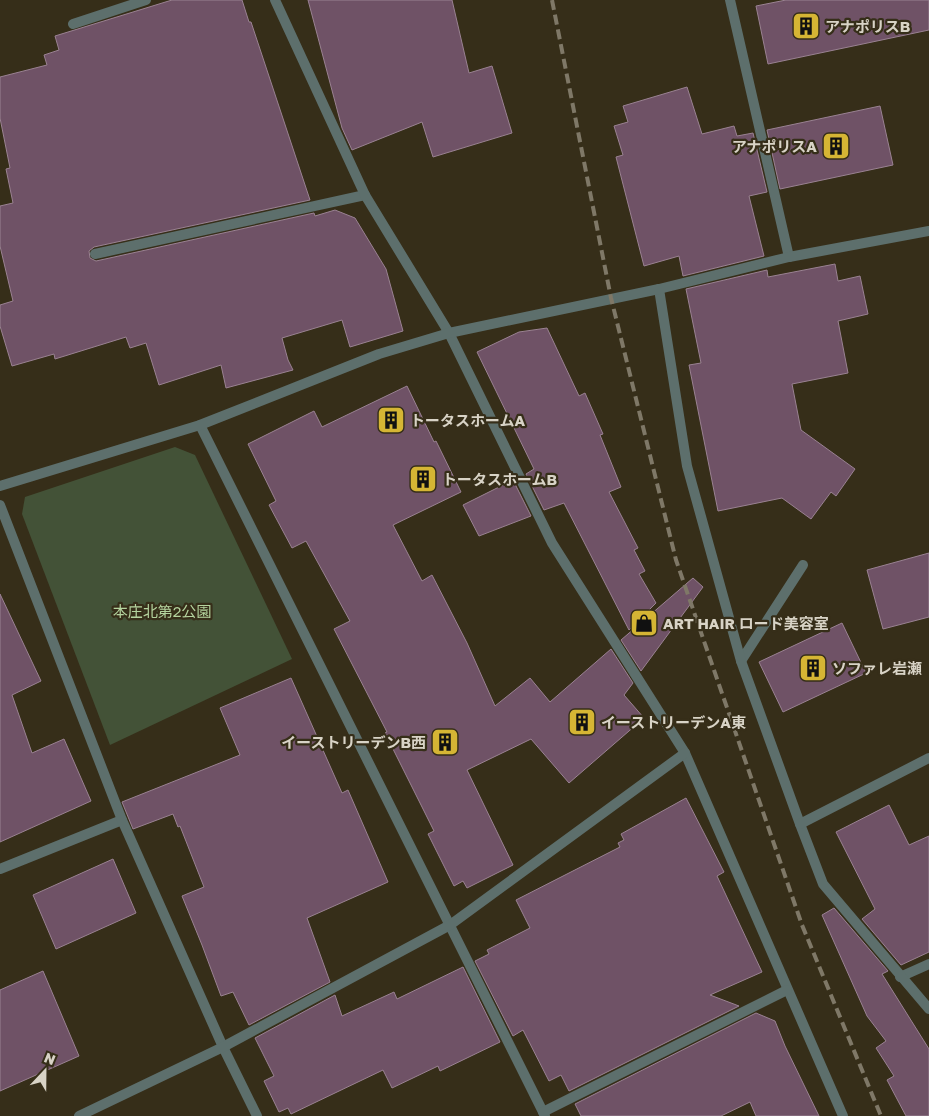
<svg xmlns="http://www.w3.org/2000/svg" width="929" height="1116" font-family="'Golos Text','Noto Sans JP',sans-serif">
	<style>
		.green { fill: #435237 }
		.building { fill: #6f5266; stroke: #9a8292 }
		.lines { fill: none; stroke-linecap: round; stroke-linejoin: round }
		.service { stroke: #5d6f6c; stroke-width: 10 }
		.minor { stroke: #5d6f6c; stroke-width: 10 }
		.rail { stroke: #7f7867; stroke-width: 4; stroke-dasharray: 10 5; stroke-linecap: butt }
		.labels { text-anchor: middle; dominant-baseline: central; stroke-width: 4.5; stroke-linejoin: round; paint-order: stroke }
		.poi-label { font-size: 15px; font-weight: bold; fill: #d8d3c6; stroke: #362e19; text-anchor: start }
		.park-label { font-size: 15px; fill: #b4d39e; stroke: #362e19 }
	</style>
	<rect width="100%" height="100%" fill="#362e19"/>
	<polygon class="green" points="175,447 195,455 292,659 110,745 22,514 25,497"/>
	<g class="building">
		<polygon points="172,0 242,0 249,22 251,22 310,200 94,247 89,251 90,258 96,261 314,213 315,216 335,210 355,218 386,269 403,331 350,347 342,320 282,338 288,360 293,370 226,388 221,365 159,385 146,343 130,348 126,337 55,359 54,354 12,366 0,326 0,305 13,301 0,246 0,206 13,203 6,169 10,168 0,118 0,77 47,65 44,55 59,50 55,36"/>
		<polygon points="308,0 452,0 469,73 492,66 512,133 433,157 422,122 352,150 342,128"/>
		<polygon points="786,0 929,0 929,30 768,64 756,6"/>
		<polygon points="687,87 702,134 734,126 737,136 753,133 767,192 749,196 764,256 683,276 679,256 644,266 616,157 623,155 614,126 628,122 623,106"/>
		<polygon points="880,106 893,165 780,189 767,130"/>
		<polygon points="835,264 838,281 860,276 868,314 838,321 848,373 792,384 801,430 855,469 836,496 831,492 811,519 782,498 718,511 689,365 701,363 686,289 767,270 768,277"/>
		<polygon points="547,328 579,396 585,393 603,434 600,435 621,487 609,492 638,548 634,550 645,571 639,574 656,603 629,630 564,503 544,510 526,474 534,469 477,352 519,332"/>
		<polygon points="407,386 434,442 436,441 461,492 393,525 422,581 432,575 467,643 495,706 530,678 550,702 611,649 633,683 624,695 644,718 569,783 531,739 467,770 513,865 467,888 463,881 454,886 428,834 434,831 385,733 387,732 334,629 350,621 306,541 292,548 269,505 276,501 248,444 314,411 322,427"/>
		<polygon points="513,480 531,516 479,536 463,505"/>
		<polygon points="929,553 929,617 883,629 867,570"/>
		<polygon points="693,578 703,587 641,671 621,640"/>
		<polygon points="0,594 41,681 12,695 32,753 64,739 91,801 0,842"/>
		<polygon points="842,623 866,673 783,712 759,662"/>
		<polygon points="291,678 342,793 348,790 388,882 307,918 330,982 249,1025 233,992 221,996 202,945 182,896 204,887 180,826 178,827 173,814 133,829 122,802 240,755 220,708"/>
		<polygon points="686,798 724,872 717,876 762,972 710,995 739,1006 569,1091 561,1075 549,1081 523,1030 513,1036 475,961 489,954 487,950 530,928 516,900 620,847 618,843 624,840 621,834"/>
		<polygon points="889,805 909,845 929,836 929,952 901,965 862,919 875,909 836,832"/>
		<polygon points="113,859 136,913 56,949 33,895"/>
		<polygon points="834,908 888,971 882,974 929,1049 929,1116 906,1116 887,1080 894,1076 876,1048 886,1041 867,1016 822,915"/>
		<polygon points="463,967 500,1042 440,1071 438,1066 392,1088 383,1070 291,1114 288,1108 279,1112 264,1081 274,1076 255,1038 335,995 342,1016 394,992 397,999"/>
		<polygon points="43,971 79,1056 0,1091 0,990"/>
		<polygon points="756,1013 775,1021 785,1046 819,1116 756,1116 750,1102 721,1116 581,1116 575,1104"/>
	</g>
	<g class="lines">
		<g class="service">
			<polyline points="730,0 789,257"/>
			<polyline points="73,24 146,0"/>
			<polyline points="95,254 365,195"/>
			<polyline points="741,661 803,565"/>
			<polyline points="0,869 122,820"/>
			<polyline points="900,977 929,964"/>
		</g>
		<g class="minor">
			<polyline points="275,0 365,195 449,333 552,543 685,753 843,1116"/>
			<polyline points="659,289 687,466 741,661 800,824 823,884 929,1009"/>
			<polyline points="200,425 545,1116"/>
			<polyline points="0,486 200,425 379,354 449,333 659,289 789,257 929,231"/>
			<polyline points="0,505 122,820 223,1047 257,1116"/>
			<polyline points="800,824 929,758"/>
			<polyline points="543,1112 787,990"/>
			<polyline points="79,1116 223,1047 450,925 685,753"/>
		</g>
		<polyline class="rail" points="552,0 611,298 676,560 802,925 881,1116"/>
	</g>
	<defs>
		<g id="building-square" transform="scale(1.4375)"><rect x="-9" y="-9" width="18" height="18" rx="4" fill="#d5b534" stroke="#362e19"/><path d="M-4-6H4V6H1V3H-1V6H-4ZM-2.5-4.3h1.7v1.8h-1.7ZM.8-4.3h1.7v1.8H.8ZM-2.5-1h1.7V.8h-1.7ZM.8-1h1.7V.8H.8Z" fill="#111"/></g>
		<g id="shop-square" transform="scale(1.4375)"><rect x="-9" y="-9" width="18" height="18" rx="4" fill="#d5b534" stroke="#362e19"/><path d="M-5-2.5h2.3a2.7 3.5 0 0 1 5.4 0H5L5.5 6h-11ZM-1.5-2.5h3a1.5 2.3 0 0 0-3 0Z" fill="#111"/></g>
	</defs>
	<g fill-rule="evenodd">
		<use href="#building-square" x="806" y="26"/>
		<use href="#building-square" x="836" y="146"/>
		<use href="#building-square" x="391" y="420"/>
		<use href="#building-square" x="423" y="479"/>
		<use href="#shop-square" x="644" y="623"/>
		<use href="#building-square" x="813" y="668"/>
		<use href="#building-square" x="582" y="722"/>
		<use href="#building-square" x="445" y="742"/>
	</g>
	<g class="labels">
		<g class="poi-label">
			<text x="825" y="26">アナポリスB</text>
			<text x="817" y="146" text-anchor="end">アナポリスA</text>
			<text x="410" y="420">トータスホームA</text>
			<text x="442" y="479">トータスホームB</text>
			<text x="663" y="623">ART HAIR ロード美容室</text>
			<text x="832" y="668">ソファレ岩瀬</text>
			<text x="601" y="722">イーストリーデンA東</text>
			<text x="426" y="742" text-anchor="end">イーストリーデンB西</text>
		</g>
		<g class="park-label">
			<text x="162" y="611">本庄北第2公園</text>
		</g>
	</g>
	<g transform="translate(45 1071) rotate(22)" stroke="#362e19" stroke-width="4" paint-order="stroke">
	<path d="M0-4L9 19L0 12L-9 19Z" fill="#d8d3c6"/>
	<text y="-8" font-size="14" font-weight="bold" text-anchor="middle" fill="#d8d3c6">N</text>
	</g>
</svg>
